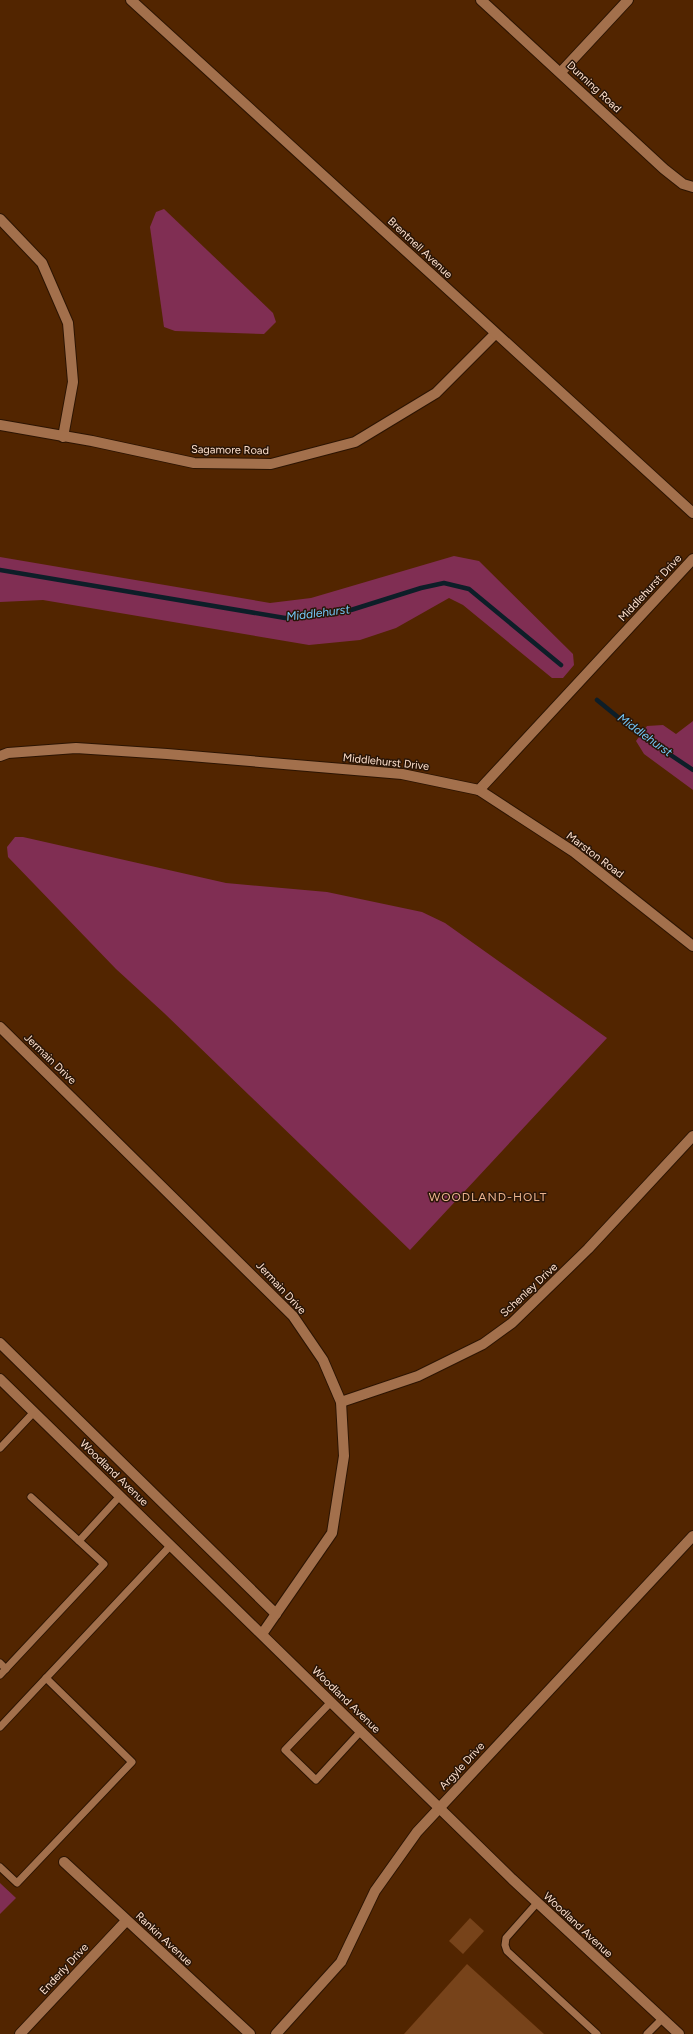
<svg xmlns="http://www.w3.org/2000/svg" width="693" height="2034" font-family="Figtree,sans-serif">
	<style>
		.green { fill: #802e53 }
		.lines { fill: none; stroke-linecap: round; stroke-linejoin: round }
		.stream { stroke: #0d1e28; stroke-width: 4.5 }
		.building { fill: #77431a }
		.lane-casing { stroke: #2c1402; stroke-width: 9 }
		.street-casing { stroke: #2c1402; stroke-width: 12 }
		.secondary-casing { stroke: #2c1402; stroke-width: 12 }
		.lane { stroke: #a3704c; stroke-width: 7 }
		.street { stroke: #a3704c; stroke-width: 10 }
		.secondary { stroke: #a3704c; stroke-width: 10 }
		.labels { text-anchor: middle; dominant-baseline: central; stroke-width: 3; stroke-linejoin: round; paint-order: stroke }
		.street-label { font-size: 11px; fill: #fee0cd; stroke: #291507 }
		.water-label { font-size: 12px; font-style: italic; fill: #74c9fa; stroke: #291507 }
		.neighbourhood-label { font-size: 12px; letter-spacing: 1px; fill: #ebb38e; stroke: #291507 }
	</style>
	<rect width="100%" height="100%" fill="#522500"/>
	<g class="green">
		<polygon points="164,209 273,313 276,322 264,334 175,331 164,327 150,227 156,212"/>
		<polygon points="454,556 479,561 573,654 574,665 563,678 552,678 463,605 449,598 396,628 360,640 309,645 43,600 0,602 0,557 270,603 311,598"/>
		<polygon points="693,721 693,790 644,754 636,741 647,726 663,725 676,734"/>
		<polygon points="15,837 23,837 226,883 327,892 422,912 445,923 607,1038 410,1250 164,1013 116,969 8,857 7,847"/>
		<polygon points="0,1883 16,1898 0,1914"/>
	</g>
	<g class="lines">
		<g class="stream">
			<polyline points="0,570 285,618 351,610 421,588 444,583 469,589 561,665"/>
			<polyline points="597,700 635,731 693,770"/>
		</g>
	</g>
	<g class="building">
		<polygon points="470,1918 484,1931 463,1954 449,1941"/>
		<polygon points="467,1964 544,2034 404,2034"/>
	</g>
	<g class="lines">
		<g class="lane-casing">
			<g id="lane">
				<polyline points="0,1448 34,1412"/>
				<polyline points="31,1497 79,1541"/>
				<polyline points="0,1663 6,1669"/>
				<polyline points="0,1675 104,1564 79,1541 120,1496"/>
				<polyline points="331,1702 285,1750 316,1780 361,1731"/>
				<polyline points="0,1727 171,1545"/>
				<polyline points="0,1867 17,1883 132,1762 46,1678"/>
				<polyline points="537,1903 506,1938 505,1945 507,1951 597,2034"/>
				<polyline points="647,2034 662,2019"/>
			</g>
		</g>
		<g class="street-casing">
			<g id="street">
				<polyline points="481,0 664,169 683,184 693,187"/>
				<polyline points="561,72 628,0"/>
				<polyline points="0,219 42,263 68,323 73,382 63,437"/>
				<polyline points="0,425 92,441 194,463 271,464 355,442 436,393 495,334"/>
				<polyline points="0,756 8,753 76,748 167,754 402,774 479,790 693,559"/>
				<polyline points="479,790 574,852 693,946"/>
				<polyline points="0,1027 293,1316 323,1360 341,1402 344,1456 332,1533 262,1634"/>
				<polyline points="0,1343 276,1614"/>
				<polyline points="341,1402 418,1376 483,1344 512,1323 588,1249 693,1136"/>
				<polyline points="64,1862 250,2034"/>
				<polyline points="20,2034 126,1921"/>
				<polyline points="276,2034 341,1962 375,1891 417,1832 693,1536"/>
			</g>
		</g>
		<g class="secondary-casing">
			<g id="secondary">
				<polyline points="131,0 693,513"/>
				<polyline points="0,1379 512,1879 679,2034"/>
			</g>
		</g>
		<use href="#lane" class="lane"/>
		<use href="#street" class="street"/>
		<use href="#secondary" class="secondary"/>
	</g>
	<g class="labels">
		<g class="street-label">
			<text transform="translate(594 87) rotate(43)">Dunning Road</text>
			<text transform="translate(420 248) rotate(43)">Brentnell Avenue</text>
			<text transform="translate(230 450) rotate(1)">Sagamore Road</text>
			<text transform="translate(650 588) rotate(-47)">Middlehurst Drive</text>
			<text transform="translate(386 762) rotate(6)">Middlehurst Drive</text>
			<text transform="translate(595 855) rotate(37)">Marston Road</text>
			<text transform="translate(50 1059) rotate(44)">Jermain Drive</text>
			<text transform="translate(281 1288) rotate(47)">Jermain Drive</text>
			<text transform="translate(529 1290) rotate(-43)">Schenley Drive</text>
			<text transform="translate(114 1473) rotate(44)">Woodland Avenue</text>
			<text transform="translate(346 1700) rotate(44)">Woodland Avenue</text>
			<text transform="translate(462 1766) rotate(-47)">Argyle Drive</text>
			<text transform="translate(578 1925) rotate(43)">Woodland Avenue</text>
			<text transform="translate(164 1939) rotate(43)">Rankin Avenue</text>
			<text transform="translate(64 1969) rotate(-47)">Enderly Drive</text>
		</g>
		<g class="water-label">
			<text transform="translate(318 613) rotate(-7)">Middlehurst</text>
			<text transform="translate(645 735) rotate(36)">Middlehurst</text>
		</g>
		<g class="neighbourhood-label">
			<text x="488" y="1197">WOODLAND-HOLT</text>
		</g>
	</g>
</svg>
